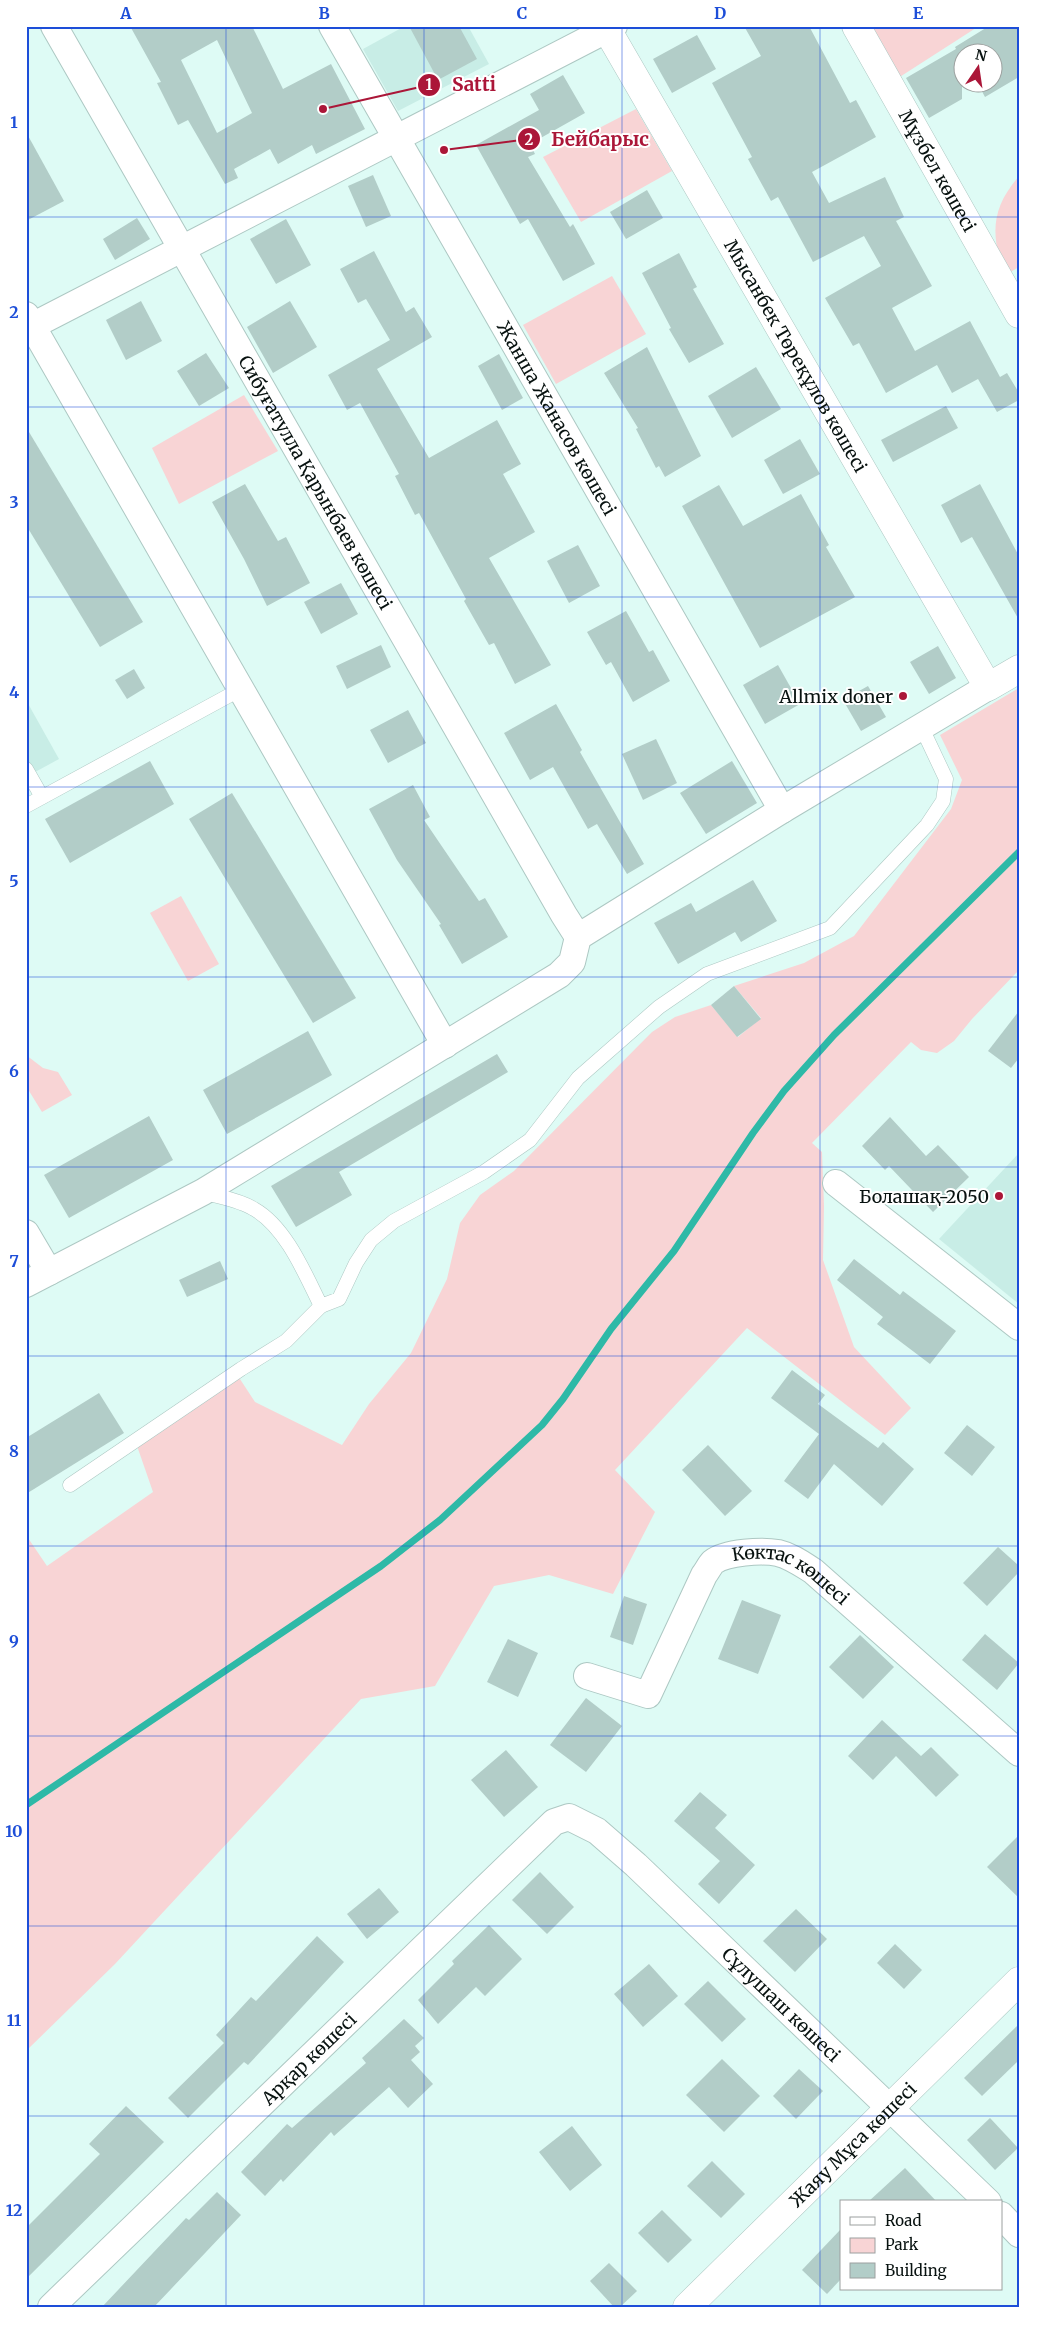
<svg xmlns="http://www.w3.org/2000/svg" width="1045" height="2333" font-family="Merriweather,serif">
	<style>
		.built { fill: #c8ede6 }
		.green { fill: #f8d4d5 }
		.lines { fill: none; stroke-linecap: round; stroke-linejoin: round }
		.stream { stroke: #2eb9a7; stroke-width: 7 }
		.building { fill: #b2cdc8; fill-rule: evenodd }
		.lane-casing { stroke: #adc8c3; stroke-width: 15 }
		.street-casing { stroke: #adc8c3; stroke-width: 28 }
		.secondary-casing { stroke: #adc8c3; stroke-width: 29 }
		.lane { stroke: #fff; stroke-width: 14 }
		.street { stroke: #fff; stroke-width: 26 }
		.secondary { stroke: #fff; stroke-width: 28 }
		.grid { fill: none; stroke: #1d4ed8; stroke-width: 1; stroke-opacity: 0.55 }
		.poi-dot { fill: #ab1638; stroke: #fff; stroke-width: 2 }
		.labels { text-anchor: middle; dominant-baseline: central; stroke-width: 4; stroke-linejoin: round; paint-order: stroke }
		.street-label { font-size: 18px; fill: #081210; stroke: #fff }
		.poi-label { font-size: 18px; fill: #081210; stroke: #fff; text-anchor: end }
		.leader { fill: none; stroke: #ab1638; stroke-width: 2 }
		.callout-dot { fill: #ab1638; stroke: #fff; stroke-width: 2 }
		.mark-label { font-size: 15px; text-anchor: middle; font-weight: bold; fill: #fff }
		.callout-label { font-size: 19px; text-anchor: middle; font-weight: bold; fill: #ab1638; stroke: #fff; stroke-width: 4; stroke-linejoin: round; paint-order: stroke }
		.neatline { fill: none; stroke: #1d4ed8; stroke-width: 2 }
		.grid-label { font-size: 16px; text-anchor: middle; font-weight: bold; fill: #1d4ed8 }
	</style>
	<rect width="100%" height="100%" fill="#defbf5"/>
	<g class="built">
		<polygon points="405,26 468,26 489,64 398,111 363,49"/>
		<polygon points="26,700 59,759 26,777"/>
		<polygon points="1019,1153 1019,1304 939,1239"/>
	</g>
	<g class="green">
		<polygon points="864,26 979,26 895,80"/>
		<polygon points="636,109 672,171 581,222 543,157"/>
		<path d="M1019,176V267L1004,276C992,235 989,211 1019,176Z"/>
		<polygon points="612,276 646,334 556,384 523,325"/>
		<polygon points="244,395 278,451 179,504 152,448"/>
		<polygon points="1019,688 1019,970 972,1019 954,1041 937,1053 921,1050 911,1042 812,1143 822,1152 824,1206 823,1260 854,1347 911,1408 885,1435 747,1328 615,1470 655,1512 613,1594 549,1575 494,1586 435,1686 361,1699 115,1964 26,2051 26,1535 47,1566 153,1492 136,1443 238,1376 255,1402 342,1445 369,1404 411,1353 447,1279 460,1223 480,1195 514,1171 652,1032 675,1017 711,1005 738,1037 761,1018 734,986 804,963 854,936 951,809 962,780 940,735"/>
		<polygon points="181,896 219,964 188,981 150,913"/>
		<polygon points="26,1055 43,1068 58,1072 72,1095 42,1112 26,1086"/>
	</g>
	<g class="lines">
		<polyline class="stream" points="26,1805 381,1566 440,1520 542,1425 563,1399 611,1329 674,1251 753,1133 784,1091 834,1035 1019,852"/>
	</g>
	<g class="building">
		<path d="M130,26H252L283,89L331,64L365,129L316,154L312,145L278,164L270,149L234,169L238,178L225,184L188,120L178,125L157,83L161,82ZM217,40L252,113L217,133L181,60Z"/>
		<polygon points="409,26 459,26 477,59 438,80"/>
		<polygon points="744,26 809,26 850,103 856,100 876,137 812,172 829,203 885,177 904,217 896,221 932,286 892,308 915,351 970,321 1000,377 1007,373 1019,393 1019,400 997,412 978,379 952,393 937,365 886,393 859,343 853,346 825,298 881,266 864,236 813,262 778,197 771,201 748,159 752,157 712,83 761,56"/>
		<polygon points="989,26 1019,26 1019,77 985,97 977,82 992,82 992,52 962,52 962,99 929,118 906,78 956,49 955,47"/>
		<polygon points="697,35 716,69 672,93 653,59"/>
		<polygon points="563,75 585,113 530,144 535,154 528,157 570,227 573,224 595,264 563,281 528,219 520,224 476,145 539,110 530,94"/>
		<polygon points="26,132 64,201 26,221"/>
		<polygon points="373,175 391,216 366,227 348,186"/>
		<polygon points="647,190 663,218 626,239 610,212"/>
		<polygon points="137,218 150,239 115,260 103,239"/>
		<polygon points="286,219 311,265 276,284 250,239"/>
		<polygon points="374,251 406,312 414,307 432,337 377,369 429,458 497,420 521,464 503,474 535,532 489,558 551,665 515,684 494,643 489,645 464,601 466,599 419,513 415,515 395,476 399,474 360,403 347,410 328,375 390,340 366,299 358,303 340,269"/>
		<polygon points="679,253 697,287 693,289 724,344 689,363 669,329 671,328 642,273"/>
		<polygon points="141,301 162,341 126,360 106,320"/>
		<polygon points="290,301 317,347 273,373 247,327"/>
		<polygon points="647,347 701,456 665,477 659,466 656,468 636,429 638,428 604,373"/>
		<polygon points="206,353 229,388 199,406 177,371"/>
		<polygon points="499,354 523,398 502,410 478,366"/>
		<polygon points="756,367 781,409 732,438 708,396"/>
		<polygon points="946,406 958,428 893,462 881,440"/>
		<polygon points="26,427 143,622 100,647 26,525"/>
		<polygon points="800,439 820,474 783,494 764,460"/>
		<polygon points="245,484 278,541 286,537 310,583 267,606 244,559 212,502"/>
		<polygon points="980,484 1019,556 1019,620 972,537 961,543 941,505"/>
		<polygon points="719,485 743,526 801,494 829,545 826,547 855,597 760,648 682,506"/>
		<polygon points="578,545 600,586 569,603 547,561"/>
		<polygon points="341,583 358,614 321,634 304,602"/>
		<polygon points="626,611 649,652 653,650 670,681 633,702 611,662 606,665 587,632"/>
		<polygon points="381,645 391,667 347,689 336,666"/>
		<polygon points="938,646 956,678 929,694 910,662"/>
		<polygon points="778,665 800,704 765,724 743,685"/>
		<polygon points="134,669 145,688 127,699 115,680"/>
		<polygon points="868,686 886,717 861,731 843,700"/>
		<polygon points="556,704 582,750 580,752 644,864 627,874 597,824 588,829 553,767 530,780 504,733"/>
		<polygon points="408,710 426,743 388,763 370,730"/>
		<polygon points="656,739 677,783 643,800 622,754"/>
		<polygon points="150,761 174,804 70,863 45,819"/>
		<polygon points="732,761 757,803 706,834 680,793"/>
		<polygon points="413,785 430,817 424,820 479,901 485,898 508,937 462,964 439,925 441,924 397,860 369,809"/>
		<polygon points="232,793 356,998 313,1023 189,819"/>
		<polygon points="753,880 777,921 741,942 735,932 678,964 654,923 691,903 696,912"/>
		<polygon points="734,986 761,1019 737,1037 711,1005"/>
		<polygon points="1019,1011 1019,1058 1011,1068 988,1051"/>
		<polygon points="308,1031 332,1075 227,1134 203,1090"/>
		<polygon points="497,1054 508,1072 339,1172 352,1195 296,1227 271,1186"/>
		<polygon points="149,1116 173,1160 69,1218 44,1175"/>
		<polygon points="890,1117 926,1156 938,1145 969,1177 933,1212 889,1166 885,1170 862,1146"/>
		<polygon points="854,1259 900,1295 903,1291 956,1331 930,1364 877,1324 883,1317 837,1280"/>
		<polygon points="220,1261 228,1279 187,1297 179,1280"/>
		<polygon points="792,1370 825,1395 818,1404 878,1448 883,1442 914,1469 882,1506 834,1464 808,1499 784,1481 819,1434 771,1398"/>
		<polygon points="99,1393 124,1433 26,1494 26,1438"/>
		<polygon points="967,1425 995,1447 972,1476 944,1453"/>
		<polygon points="708,1445 752,1491 725,1516 682,1470"/>
		<polygon points="998,1547 1019,1566 1019,1572 987,1606 963,1583"/>
		<polygon points="624,1596 647,1604 633,1645 610,1637"/>
		<polygon points="742,1600 781,1615 758,1674 718,1659"/>
		<polygon points="985,1634 1019,1663 997,1690 962,1660"/>
		<polygon points="860,1635 894,1667 863,1699 829,1667"/>
		<polygon points="508,1639 538,1653 518,1697 487,1682"/>
		<polygon points="586,1698 622,1726 586,1772 550,1745"/>
		<polygon points="882,1720 921,1756 931,1747 959,1775 936,1797 896,1756 873,1780 848,1756"/>
		<polygon points="506,1750 538,1787 504,1817 471,1780"/>
		<polygon points="700,1792 727,1815 715,1828 755,1865 719,1904 698,1884 720,1861 674,1821"/>
		<polygon points="1019,1835 1019,1898 987,1867"/>
		<polygon points="540,1872 574,1907 547,1934 512,1900"/>
		<polygon points="379,1888 399,1912 367,1939 347,1914"/>
		<polygon points="796,1909 827,1939 795,1972 763,1941"/>
		<polygon points="489,1925 522,1959 485,1996 476,1987 438,2024 418,2000 454,1964 452,1961"/>
		<polygon points="317,1936 344,1962 248,2065 244,2062 188,2118 168,2098 224,2043 216,2035 251,1997 256,2001"/>
		<polygon points="895,1944 922,1970 904,1989 877,1963"/>
		<polygon points="649,1964 678,1996 643,2027 614,1994"/>
		<polygon points="708,1981 746,2019 722,2042 684,2004"/>
		<polygon points="404,2019 424,2038 415,2046 420,2052 411,2060 433,2084 408,2108 389,2087 334,2136 331,2132 283,2182 281,2179 265,2196 241,2172 287,2124 292,2128 366,2063 362,2058"/>
		<polygon points="1019,2024 1019,2060 982,2096 964,2078"/>
		<polygon points="722,2059 760,2096 724,2132 686,2095"/>
		<polygon points="799,2069 823,2091 796,2119 773,2096"/>
		<polygon points="126,2106 164,2142 26,2279 26,2228 100,2154 89,2144"/>
		<polygon points="990,2118 1018,2148 995,2170 967,2140"/>
		<polygon points="572,2126 602,2165 570,2191 539,2152"/>
		<polygon points="712,2161 745,2194 721,2218 687,2186"/>
		<polygon points="905,2168 937,2202 868,2202"/>
		<polygon points="217,2192 241,2215 154,2307 102,2307 186,2218 189,2220"/>
		<polygon points="662,2210 692,2240 668,2263 638,2233"/>
		<polygon points="841,2229 841,2279 827,2294 802,2270"/>
		<polygon points="609,2263 637,2291 620,2307 614,2307 590,2281"/>
	</g>
	<g class="lines">
		<g class="lane-casing">
			<g id="lane">
				<polyline points="26,769 42,797"/>
				<polyline points="26,806 241,689"/>
				<path d="M203,1192C219,1197 240,1200 254,1209C286,1227 305,1274 321,1306L339,1299L356,1263L371,1240L394,1221L484,1172L530,1140L578,1078L659,1007L707,974L830,928L927,825L943,801L946,779L921,726"/>
				<polyline points="70,1485 241,1369 286,1341 321,1306"/>
			</g>
		</g>
		<g class="street-casing">
			<g id="street">
				<path id="s1" d="M54,26L564,915L578,937"/>
				<path id="s2" d="M332,26L782,810"/>
				<polyline points="26,315 445,1045"/>
				<polyline points="32,326 614,26"/>
				<polyline points="836,1183 1019,1327"/>
				<polyline points="26,1233 49,1272"/>
				<polyline points="26,1284 203,1192 559,975 572,962 578,937 782,810 988,687"/>
				<path id="s3" d="M587,1676L648,1695L704,1575C707,1571 710,1565 713,1562C726,1552 762,1550 778,1553C791,1556 802,1564 813,1571L1019,1753"/>
				<polyline points="1001,2215 1019,2234"/>
				<path id="s4" d="M51,2307L554,1822L569,1817L597,1831L636,1865L988,2202"/>
			</g>
		</g>
		<g class="secondary-casing">
			<g id="secondary">
				<path id="s5" d="M605,26L988,687L1019,669"/>
				<path id="s6" d="M856,26L1019,314"/>
				<path id="s7" d="M687,2307L1019,1981"/>
			</g>
		</g>
		<use href="#lane" class="lane"/>
		<use href="#street" class="street"/>
		<use href="#secondary" class="secondary"/>
	</g>
	<path class="grid" d="M226,26V2307M424,26V2307M622,26V2307M820,26V2307M26,217H1019M26,407H1019M26,597H1019M26,787H1019M26,977H1019M26,1167H1019M26,1356H1019M26,1546H1019M26,1736H1019M26,1926H1019M26,2116H1019"/>
	<g class="poi-dot">
		<circle cx="903" cy="696" r="5"/>
		<circle cx="999" cy="1196" r="5"/>
	</g>
	<g class="labels">
		<g class="street-label">
			<text stroke="none"><textPath href="#s6" startOffset="166">Мұзбел көшесі</textPath></text>
			<text stroke="none"><textPath href="#s5" startOffset="381">Мысанбек Төреқұлов көшесі</textPath></text>
			<text stroke="none"><textPath href="#s2" startOffset="452">Жанша Жанасов көшесі</textPath></text>
			<text stroke="none"><textPath href="#s1" startOffset="526">Сибуғатулла Қарынбаев көшесі</textPath></text>
			<text stroke="none"><textPath href="#s3" startOffset="298">Көктас көшесі</textPath></text>
			<text stroke="none"><textPath href="#s4" startOffset="999">Сұлушаш көшесі</textPath></text>
			<text stroke="none"><textPath href="#s4" startOffset="358">Арқар көшесі</textPath></text>
			<text stroke="none"><textPath href="#s7" startOffset="232">Жаяу Мұса көшесі</textPath></text>
		</g>
		<g class="poi-label">
			<text x="893" y="696">Allmix doner</text>
			<text x="989" y="1196">Болашақ-2050</text>
		</g>
	</g>
	<path class="leader" d="M323 109L429 85M444 150L529 139"/>
	<g class="callout-dot">
		<circle cx="323" cy="109" r="5"/>
		<circle cx="444" cy="150" r="5"/>
		<circle cx="429" cy="85" r="12"/>
		<circle cx="529" cy="139" r="12"/>
	</g>
	<g class="mark-label">
		<text x="429" y="90">1</text>
		<text x="529" y="145">2</text>
	</g>
	<g class="callout-label">
		<text x="474" y="91">Satti</text>
		<text x="600" y="146">Бейбарыс</text>
	</g>
	<rect width="1045" height="2333" fill="none" stroke="#ffffff" stroke-width="55"/>
	<rect x="840" y="2200" width="162" height="90" fill="#ffffff" stroke="#9ca09f"/>
	<rect x="850" y="2217" width="25" height="8" fill="#ffffff" stroke="#9ca09f"/>
	<text x="885" y="2226" font-size="15" fill="#081210">Road</text>
	<rect x="850" y="2238" width="25" height="15" fill="#f8d4d5" stroke="#9ca09f"/>
	<text x="885" y="2250" font-size="15" fill="#081210">Park</text>
	<rect x="850" y="2263" width="25" height="15" fill="#b2cdc8" stroke="#9ca09f"/>
	<text x="885" y="2276" font-size="15" fill="#081210">Building</text>
	<g transform="translate(978 68) rotate(13)"><circle r="24" fill="#ffffff" stroke="#9ca09f"/>
	<path d="M0-4L9 19L0 12L-9 19Z" fill="#ab1638"/>
	<text y="-8" font-size="14" font-weight="bold" text-anchor="middle" fill="#081210">N</text>
	</g>
	<rect x="28" y="28" width="990" height="2278" class="neatline"/>
	<g class="grid-label">
		<text x="126" y="19">A</text>
		<text x="324" y="19">B</text>
		<text x="522" y="19">C</text>
		<text x="720" y="19">D</text>
		<text x="918" y="19">E</text>
		<text x="14" y="128">1</text>
		<text x="14" y="318">2</text>
		<text x="14" y="508">3</text>
		<text x="14" y="698">4</text>
		<text x="14" y="887">5</text>
		<text x="14" y="1077">6</text>
		<text x="14" y="1267">7</text>
		<text x="14" y="1457">8</text>
		<text x="14" y="1647">9</text>
		<text x="14" y="1837">10</text>
		<text x="14" y="2026">11</text>
		<text x="14" y="2216">12</text>
	</g>
</svg>
